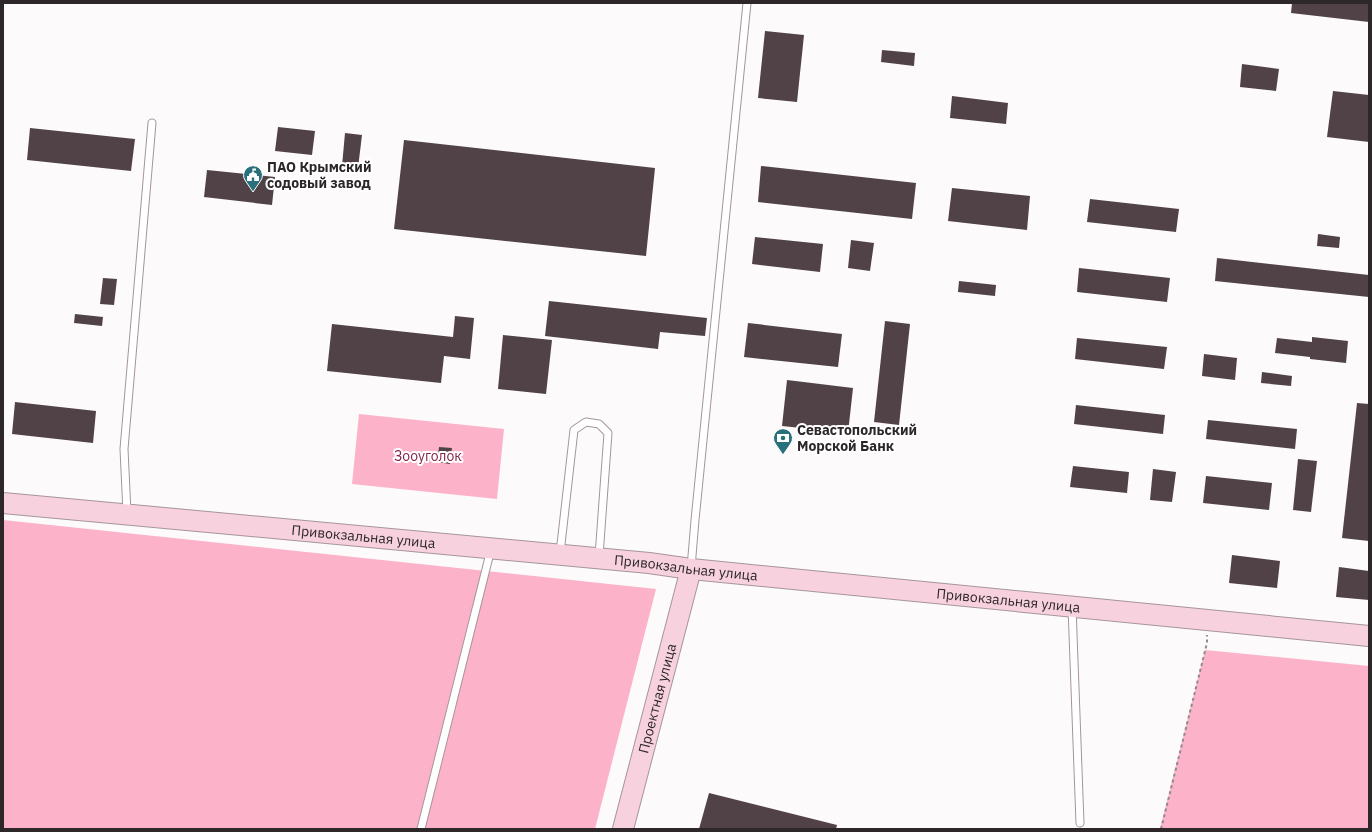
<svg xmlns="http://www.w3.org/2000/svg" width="1372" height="832" font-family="'IBM Plex Sans',sans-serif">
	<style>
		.green { fill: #fcb2c8 }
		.building { fill: #504246 }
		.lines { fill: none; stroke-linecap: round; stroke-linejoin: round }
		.lane-casing { stroke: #a59599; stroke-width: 9 }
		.secondary-casing { stroke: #a59599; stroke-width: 22 }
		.path { stroke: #8f8a8c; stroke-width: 2; stroke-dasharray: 3 3; stroke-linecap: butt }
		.lane { stroke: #fff; stroke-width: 7 }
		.secondary { stroke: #f8d1df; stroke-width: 20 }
		.labels { text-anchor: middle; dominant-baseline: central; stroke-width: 4; stroke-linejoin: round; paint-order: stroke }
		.poi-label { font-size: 14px; font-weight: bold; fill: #2d2729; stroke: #fff; text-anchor: start }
		.park-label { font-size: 14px; fill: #83244b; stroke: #fff }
		.street-label { font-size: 14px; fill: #2d2729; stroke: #fff }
	</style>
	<rect width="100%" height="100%" fill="#fdfafb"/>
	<g class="green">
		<polygon points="359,414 504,429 497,499 352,484"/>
		<polygon points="3,520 656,589 595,829 3,829"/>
		<polygon points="1205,650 1369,666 1369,829 1160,829"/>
	</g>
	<g class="building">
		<polygon points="1292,3 1369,3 1369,22 1291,13"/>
		<polygon points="765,31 804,35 797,102 758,98"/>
		<polygon points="882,50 915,53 914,66 881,62"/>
		<polygon points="1242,64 1279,69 1276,91 1240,87"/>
		<polygon points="1333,91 1369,95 1369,142 1327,137"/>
		<polygon points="952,96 1008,103 1006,124 950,118"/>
		<polygon points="278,127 315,131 312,155 275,151"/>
		<polygon points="30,128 135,139 131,171 27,160"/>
		<polygon points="345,133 362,135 358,168 342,166"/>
		<polygon points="404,140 655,168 646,256 394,229"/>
		<polygon points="761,166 916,183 912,219 758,202"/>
		<polygon points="207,170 275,177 272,205 204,197"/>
		<polygon points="952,188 1030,196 1027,230 948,221"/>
		<polygon points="1090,199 1179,209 1176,232 1087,222"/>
		<polygon points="1318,234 1340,237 1339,248 1317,246"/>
		<polygon points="755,237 823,244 820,272 752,264"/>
		<polygon points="851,240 874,243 870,271 848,268"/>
		<polygon points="1217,258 1369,275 1369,297 1215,281"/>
		<polygon points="1079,268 1170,278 1167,302 1077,292"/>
		<polygon points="103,278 117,279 114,305 100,304"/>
		<polygon points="959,281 996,285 995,296 958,292"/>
		<polygon points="549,301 707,318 705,336 660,332 658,349 545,336"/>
		<polygon points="75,314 103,317 102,326 74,323"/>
		<polygon points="455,316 474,318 470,359 444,356 441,383 327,371 332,324 453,337"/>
		<polygon points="885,321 910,324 899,425 874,422"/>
		<polygon points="748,323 842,334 838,367 744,357"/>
		<polygon points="503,335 552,340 546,394 498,389"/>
		<polygon points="1312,337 1348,341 1346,363 1310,359 1310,357 1275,353 1277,338 1312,342"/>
		<polygon points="1077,338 1167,347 1164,369 1075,359"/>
		<polygon points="1204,354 1237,358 1235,380 1202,376"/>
		<polygon points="1262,372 1292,376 1291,386 1261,383"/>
		<polygon points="787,380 853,388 848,433 782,426"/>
		<polygon points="15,402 96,411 93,443 12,434"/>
		<polygon points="1357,403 1369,404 1369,541 1342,538"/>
		<polygon points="1076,405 1165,415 1163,434 1074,424"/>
		<polygon points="1208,420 1297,429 1295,449 1206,439"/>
		<polygon points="439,447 452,448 450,464 437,462"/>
		<polygon points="1298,459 1317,461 1311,512 1293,510"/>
		<polygon points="1073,466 1129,472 1127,493 1070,487"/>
		<polygon points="1153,469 1176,472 1172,502 1150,500"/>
		<polygon points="1206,476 1272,483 1269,510 1203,503"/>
		<polygon points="1232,555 1280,561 1277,588 1229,583"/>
		<polygon points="1339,567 1369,571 1369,600 1336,597"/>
		<polygon points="709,793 837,825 836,829 699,829"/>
	</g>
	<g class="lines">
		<g class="lane-casing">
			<g id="lane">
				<polyline points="127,513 124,449 152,123"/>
				<polyline points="560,553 574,430 586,422 599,424 608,433 599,556"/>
				<polyline points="691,568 695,520 747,3"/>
				<polyline points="1072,607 1080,823"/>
				<polyline points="421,829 491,549"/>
			</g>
		</g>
		<g class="secondary-casing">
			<g id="secondary">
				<path id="s1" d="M3,503L649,563L691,569L1369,636"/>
				<path id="s2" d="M623,829L691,569"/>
			</g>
		</g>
		<polyline class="path" points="1161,829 1207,643 1207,635"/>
		<use href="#lane" class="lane"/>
		<use href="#secondary" class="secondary"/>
	</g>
	<defs>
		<g id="civic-pin" transform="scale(1)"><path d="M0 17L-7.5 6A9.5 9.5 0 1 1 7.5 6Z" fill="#28707b" stroke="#fff"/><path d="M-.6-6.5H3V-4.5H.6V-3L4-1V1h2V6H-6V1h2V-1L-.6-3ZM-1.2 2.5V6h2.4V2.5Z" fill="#fff"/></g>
		<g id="bank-pin" transform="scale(1)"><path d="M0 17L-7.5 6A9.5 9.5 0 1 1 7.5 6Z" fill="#28707b" stroke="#fff"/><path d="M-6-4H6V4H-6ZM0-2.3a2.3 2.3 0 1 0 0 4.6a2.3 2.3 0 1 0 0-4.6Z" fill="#fff"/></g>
	</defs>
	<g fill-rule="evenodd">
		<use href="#civic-pin" x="253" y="175"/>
		<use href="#bank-pin" x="783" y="438"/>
	</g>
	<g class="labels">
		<g class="poi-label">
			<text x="267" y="167">ПАО Крымский<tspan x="267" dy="16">содовый завод</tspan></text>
			<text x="797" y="430">Севастопольский<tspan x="797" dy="16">Морской Банк</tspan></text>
		</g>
		<g class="park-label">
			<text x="428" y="456">Зооуголок</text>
		</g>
		<g class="street-label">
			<text stroke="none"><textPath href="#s1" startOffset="362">Привокзальная улица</textPath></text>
			<text stroke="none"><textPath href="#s1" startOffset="686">Привокзальная улица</textPath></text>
			<text stroke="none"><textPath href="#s1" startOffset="1010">Привокзальная улица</textPath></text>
			<text stroke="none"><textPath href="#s2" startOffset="135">Проектная улица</textPath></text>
		</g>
	</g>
	<rect width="1372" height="832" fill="none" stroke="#2d2729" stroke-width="8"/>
</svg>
